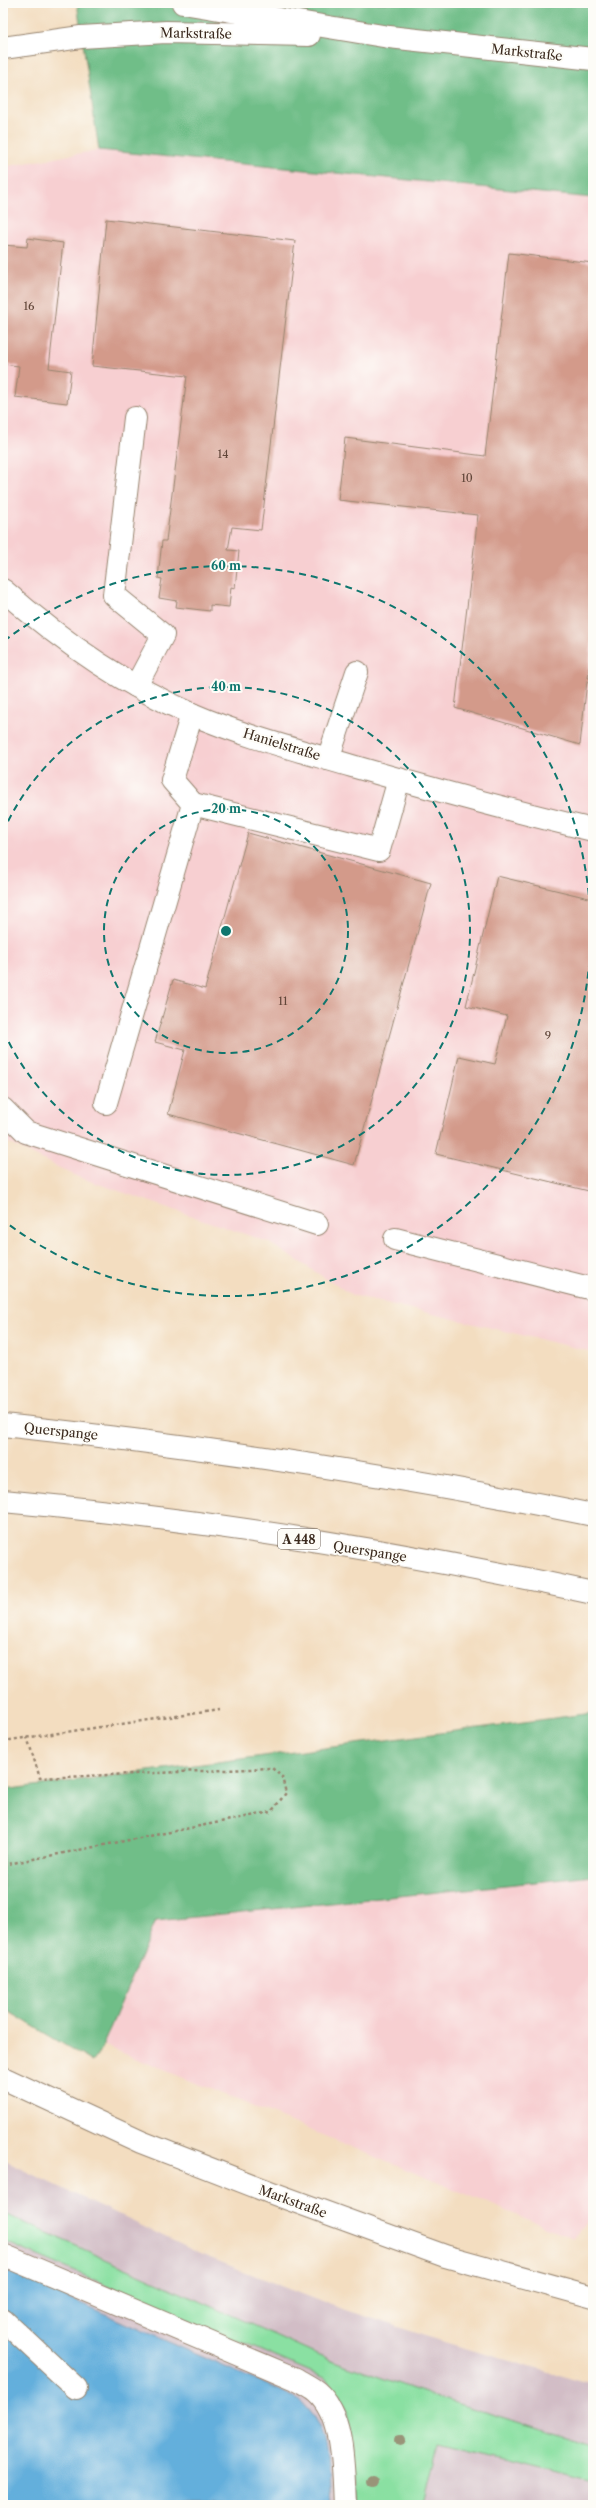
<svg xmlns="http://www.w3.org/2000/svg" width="596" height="2508" font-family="'Libre Caslon Text',serif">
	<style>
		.built { fill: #f7cfd1 }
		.industrial { fill: #d2bdc6 }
		.green { fill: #8ae0a2; stroke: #628560 }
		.forest { fill: #6fbe88; stroke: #557453 }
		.water { fill: #63afdc; stroke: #4f6c7d }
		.building { fill: #d39a8a }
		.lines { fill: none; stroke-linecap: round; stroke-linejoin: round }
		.minor-casing { stroke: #97846f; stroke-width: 24 }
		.major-casing { stroke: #97846f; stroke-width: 24 }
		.highway-casing { stroke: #97846f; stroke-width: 24 }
		.path { stroke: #97846f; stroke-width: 2.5; stroke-dasharray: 3 3; stroke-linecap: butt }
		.minor { stroke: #fff; stroke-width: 22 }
		.major { stroke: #fff; stroke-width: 22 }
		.highway { stroke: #fff; stroke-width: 22 }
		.tree { fill: #999479 }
		.ring { fill: none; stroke: #0f766e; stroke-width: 2; stroke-dasharray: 7 5 }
		.labels { text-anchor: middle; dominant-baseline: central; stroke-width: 4; stroke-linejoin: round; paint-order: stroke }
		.number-label { font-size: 11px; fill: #614639 }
		.shield { fill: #fdfcf7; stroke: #75695f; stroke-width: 1 }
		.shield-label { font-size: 12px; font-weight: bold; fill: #3b2a1e }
		.street-label { font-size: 13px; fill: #3b2a1e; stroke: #fdfcf7 }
		.centre { fill: #0f766e; stroke: #fdfcf7; stroke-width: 2 }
		.ring-label { font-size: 12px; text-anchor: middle; font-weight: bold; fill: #0f766e; stroke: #fdfcf7; stroke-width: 4; stroke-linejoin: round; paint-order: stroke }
	</style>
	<rect width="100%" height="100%" fill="#fdfcf7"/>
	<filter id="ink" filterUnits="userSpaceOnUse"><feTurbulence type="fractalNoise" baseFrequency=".025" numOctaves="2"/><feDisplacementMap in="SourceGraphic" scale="8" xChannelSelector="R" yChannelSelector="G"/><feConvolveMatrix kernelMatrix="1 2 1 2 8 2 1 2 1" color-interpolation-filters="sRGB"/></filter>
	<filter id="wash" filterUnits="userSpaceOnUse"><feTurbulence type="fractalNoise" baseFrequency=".012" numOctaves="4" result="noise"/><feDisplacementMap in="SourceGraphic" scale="16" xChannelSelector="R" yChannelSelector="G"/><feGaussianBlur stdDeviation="0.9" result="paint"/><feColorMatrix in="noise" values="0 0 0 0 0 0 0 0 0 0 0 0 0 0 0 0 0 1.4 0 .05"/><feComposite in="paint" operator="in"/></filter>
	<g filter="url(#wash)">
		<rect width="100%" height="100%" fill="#f3ddc0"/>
		<g class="built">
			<polygon points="99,150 593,198 593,1352 352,1295 268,1242 78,1177 3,1140 3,167"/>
			<polygon points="593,1876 593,2214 573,2238 103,2045 155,1921"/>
		</g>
		<polygon class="industrial" points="3,2160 205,2256 325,2303 444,2342 593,2385 593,2505 3,2505"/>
		<polygon class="green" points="3,2213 328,2359 442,2399 593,2445 593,2483 438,2445 424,2505 357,2505 348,2411 339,2394 325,2378 3,2241"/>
		<g class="forest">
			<polygon points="77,3 593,3 593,198 99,150"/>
			<polygon points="593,1713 593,1876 156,1921 103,2045 93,2062 3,2008 3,1790"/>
		</g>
		<path class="water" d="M3,2269L298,2399C332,2427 327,2464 330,2505H3Z"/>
		<g id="blocks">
			<g class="building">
				<polygon points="106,219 295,241 261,530 232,527 228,550 239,551 235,588 231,587 229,607 210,605 210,611 176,607 177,601 159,598 162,579 158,578 162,541 166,541 187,376 92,366"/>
				<polygon points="28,238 63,243 49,368 71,371 67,403 15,397 19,366 3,364 3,245 27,247"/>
				<polygon points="509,253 593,263 593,630 588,678 593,678 593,682 587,681 580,745 455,708 478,515 338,500 345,438 485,456"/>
				<polygon points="248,833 431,883 354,1165 168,1114 185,1050 155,1042 173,980 205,989"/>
				<polygon points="497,876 593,899 593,1192 436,1154 459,1056 495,1064 507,1016 466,1006"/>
			</g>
		</g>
	</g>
	<g filter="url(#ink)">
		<use href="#blocks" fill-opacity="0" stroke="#97846f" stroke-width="1"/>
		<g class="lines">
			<g class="minor-casing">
				<g id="minor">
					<polyline points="135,418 114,595 163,635 136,686"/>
					<path d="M3,590C60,640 122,684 192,714C243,736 298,750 352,766C432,789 512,811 593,830"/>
					<polyline points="328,759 357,672"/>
					<polyline points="193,804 379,850 399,779"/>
					<polyline points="106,1103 193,804 172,780 192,714"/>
					<polyline points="3,1109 26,1132 317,1224"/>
					<polyline points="395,1239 593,1289"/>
					<path d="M3,2255L296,2379C302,2383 311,2387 317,2392C345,2416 343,2471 345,2505"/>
					<polyline points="3,2320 76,2388"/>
				</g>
			</g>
			<g class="major-casing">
				<g id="major">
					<polyline points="183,3 389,37 593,59"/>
					<polyline points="3,48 81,37 166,32 309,35"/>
					<polyline points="3,2078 141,2142 272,2193 445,2256 593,2297"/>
				</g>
			</g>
			<g class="highway-casing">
				<g id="highway">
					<path d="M3,1425C201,1446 398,1475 593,1515"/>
					<path d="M3,1501C201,1519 399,1551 593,1593"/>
				</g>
			</g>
			<g class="path">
				<polyline points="3,1741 219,1710"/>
				<polyline points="3,1865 271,1812 286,1793 282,1777 272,1768 40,1778 27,1737"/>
			</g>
			<use href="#minor" class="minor"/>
			<use href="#major" class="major"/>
			<use href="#highway" class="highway"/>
		</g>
		<g class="tree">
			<circle cx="400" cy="2440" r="6"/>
			<circle cx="372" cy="2482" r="6"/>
		</g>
	</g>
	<g class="ring">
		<circle cx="226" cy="931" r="122"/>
		<path d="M3 832A244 244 0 1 1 3 1030"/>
		<path d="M4 641A365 365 0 1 1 4 1221"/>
	</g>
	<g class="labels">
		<g class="number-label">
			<text x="29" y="306">16</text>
			<text x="223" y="454">14</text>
			<text x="467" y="478">10</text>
			<text x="283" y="1001">11</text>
			<text x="548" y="1036">9</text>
		</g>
		<rect class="shield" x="278" y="1529" width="42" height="20" rx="3"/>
		<g class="shield-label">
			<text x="299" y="1539">A 448</text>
		</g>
		<g class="street-label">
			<text transform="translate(196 33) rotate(1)">Markstraße</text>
			<text transform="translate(527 52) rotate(6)">Markstraße</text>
			<text transform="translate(282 744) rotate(17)">Hanielstraße</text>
			<text transform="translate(61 1431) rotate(6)">Querspange</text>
			<text transform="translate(370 1551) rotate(9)">Querspange</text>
			<text transform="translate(293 2201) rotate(20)">Markstraße</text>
		</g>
	</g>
	<circle cx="226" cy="931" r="6" class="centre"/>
	<g class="ring-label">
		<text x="226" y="570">60 m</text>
		<text x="226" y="691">40 m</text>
		<text x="226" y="813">20 m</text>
	</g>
	<rect width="596" height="2508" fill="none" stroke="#fdfcf7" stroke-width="16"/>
</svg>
